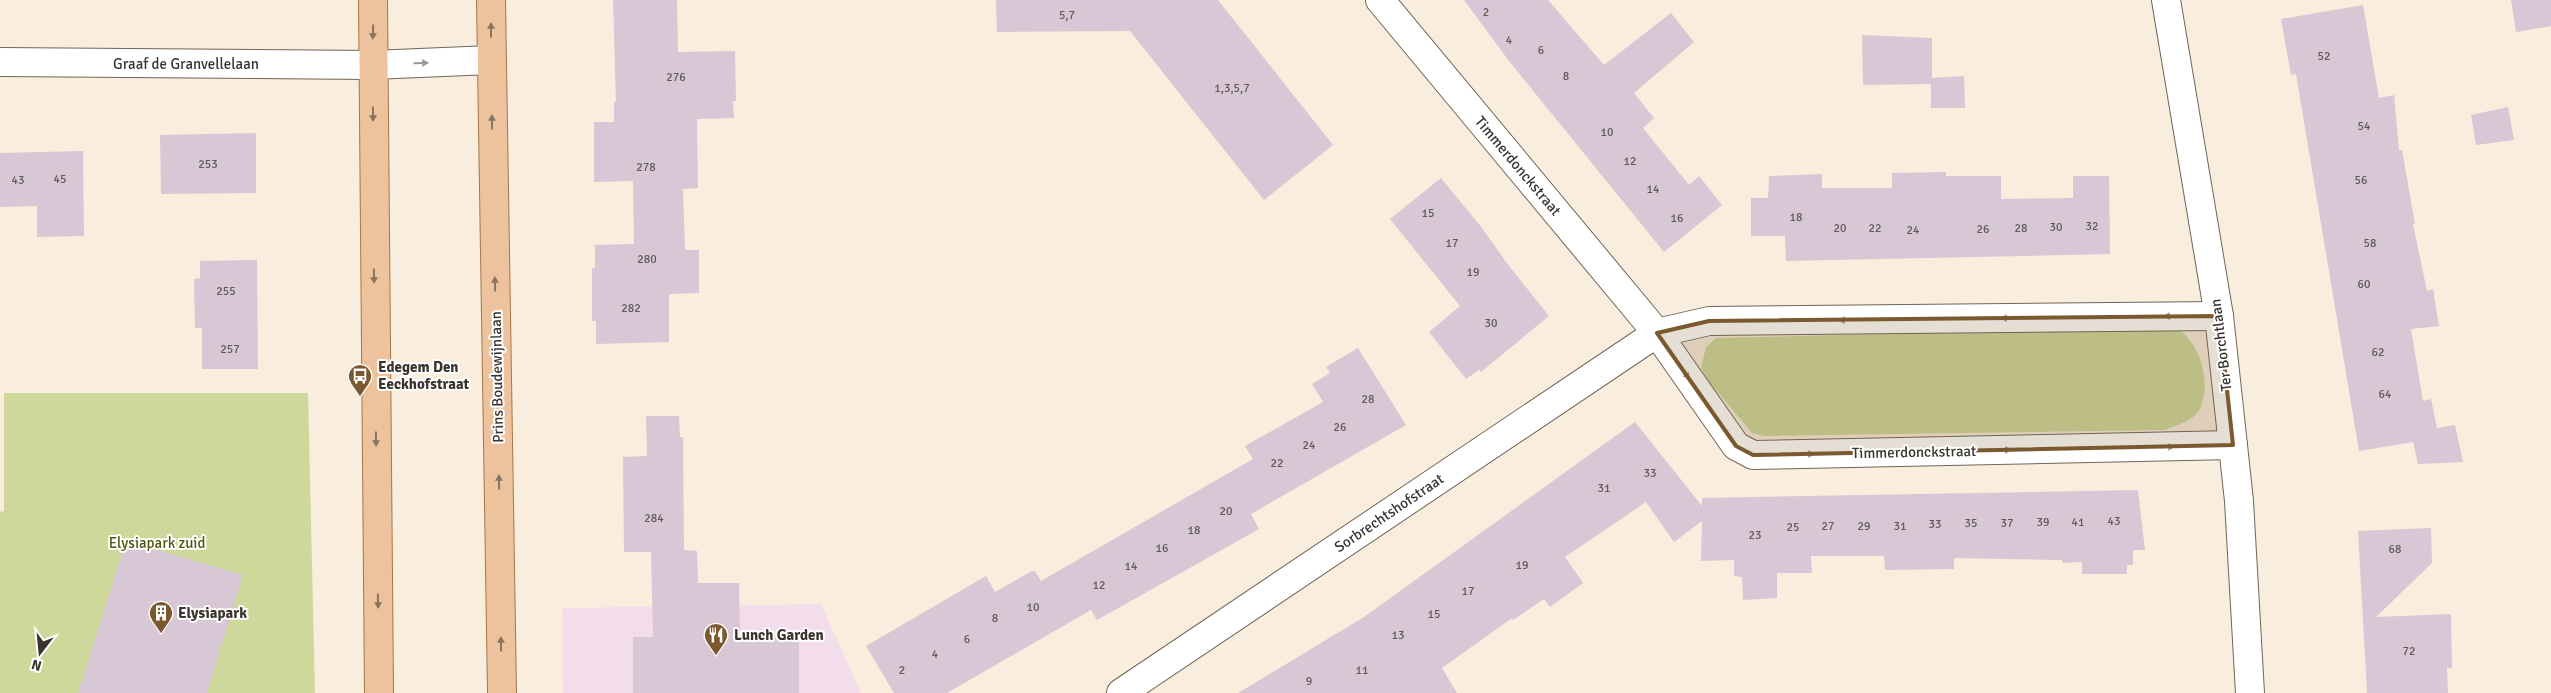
<svg xmlns="http://www.w3.org/2000/svg" width="2551" height="693" font-family="Signika,sans-serif">
	<style>
		.commercial { fill: #f4ddeb }
		.green { fill: #cfd89b }
		.building { fill: #d8c7d4 }
		.lines { fill: none; stroke-linecap: round; stroke-linejoin: round }
		.minor-casing { stroke: #706558; stroke-width: 30 }
		.major-casing { stroke: #a5774b; stroke-width: 30 }
		.minor { stroke: #fff; stroke-width: 28 }
		.major { stroke: #ecc39c; stroke-width: 28 }
		.oneway { fill: #8a7460 }
		.oneway2 { fill: #9c9a96 }
		.marked { fill: #7a592f; fill-opacity: 0.2; stroke: #7a592f; stroke-width: 4; stroke-linejoin: round }
		.labels { text-anchor: middle; dominant-baseline: central; stroke-width: 4; stroke-linejoin: round; paint-order: stroke }
		.number-label { font-size: 12px; fill: #615958 }
		.street-label { font-size: 15px; fill: #39342e; stroke: #fff }
		.poi-label { font-size: 15px; font-weight: bold; fill: #39342e; stroke: #fff; text-anchor: start }
		.park-label { font-size: 15px; fill: #4f550e; stroke: #fff }
	</style>
	<rect width="100%" height="100%" fill="#f9eddd"/>
	<polygon class="commercial" points="821,604 861,693 563,693 562,608"/>
	<g class="green">
		<path d="M2165,327C2170,328 2179,330 2183,333C2203,350 2212,390 2198,412C2191,422 2174,426 2164,430L1765,436L1752,433L1709,382L1701,368L1706,347L1716,338Z"/>
		<polygon points="4,393 308,393 315,693 0,693 0,512 4,511"/>
	</g>
	<g class="building">
		<polygon points="613,0 677,0 678,52 735,51 736,101 733,101 734,118 697,119 698,188 683,189 685,250 699,250 699,293 669,294 669,342 596,344 596,321 592,321 592,268 595,268 595,245 634,244 633,181 594,182 594,122 614,122 614,102 616,102"/>
		<polygon points="996,0 1218,0 1333,145 1264,200 1130,31 997,32"/>
		<polygon points="1464,0 1548,0 1604,65 1671,13 1694,42 1634,93 1654,118 1643,128 1689,185 1699,176 1722,205 1664,252 1509,61"/>
		<polygon points="2511,0 2551,0 2551,26 2516,32"/>
		<polygon points="2363,5 2379,98 2394,95 2399,150 2402,150 2415,224 2413,224 2427,291 2433,289 2439,326 2411,329 2423,401 2431,399 2437,428 2455,425 2463,462 2418,464 2413,442 2359,451 2296,74 2291,75 2281,19"/>
		<polygon points="1862,35 1932,38 1932,78 1964,76 1965,108 1931,108 1931,84 1863,85"/>
		<polygon points="2508,107 2514,140 2476,145 2471,115"/>
		<polygon points="256,133 256,193 161,194 160,135"/>
		<polygon points="83,151 84,236 37,237 37,206 0,207 0,153"/>
		<polygon points="1946,172 1946,176 2001,176 2001,199 2073,198 2073,176 2109,176 2110,254 1786,261 1785,236 1751,236 1751,198 1768,198 1769,176 1822,174 1822,188 1892,188 1892,173"/>
		<polygon points="1441,178 1482,228 1509,266 1549,316 1481,372 1479,370 1466,379 1429,332 1460,306 1390,219"/>
		<polygon points="257,260 258,369 202,369 202,328 195,328 194,279 200,278 200,261"/>
		<polygon points="1358,348 1406,425 1251,514 1259,529 1097,620 1091,610 947,693 894,693 866,646 986,576 995,592 1032,571 1035,571 1041,581 1253,459 1245,446 1323,402 1312,384 1330,373 1326,367"/>
		<polygon points="646,416 679,416 680,437 683,437 684,550 697,551 698,583 739,583 740,636 799,636 799,693 633,693 633,637 653,637 651,552 624,552 623,457 647,456"/>
		<polygon points="1635,422 1702,506 1702,498 2138,490 2145,550 2133,550 2133,565 2127,565 2127,574 2082,574 2082,562 2062,563 2062,560 1954,558 1954,569 1885,570 1884,556 1811,556 1812,573 1777,573 1777,598 1743,600 1742,577 1734,576 1734,560 1701,561 1702,521 1674,542 1646,502 1565,557 1583,583 1550,607 1544,599 1513,620 1512,618 1442,668 1457,693 1238,693 1364,617"/>
		<polygon points="2431,528 2432,563 2376,617 2451,614 2452,668 2447,668 2448,693 2367,693 2358,531"/>
		<polygon points="126,541 243,575 207,693 78,693"/>
	</g>
	<g class="lines">
		<g class="minor-casing">
			<g id="minor">
				<polyline points="1380,0 1657,333 1736,446 1753,455 2233,445"/>
				<polyline points="2166,0 2219,316 2239,501 2250,693"/>
				<polyline points="0,62 372,65 491,60"/>
				<polyline points="1121,693 1657,333 1709,321 2219,316"/>
			</g>
		</g>
		<g class="major-casing">
			<g id="major">
				<polyline points="373,0 379,693"/>
				<polyline points="491,0 502,693"/>
			</g>
		</g>
		<use href="#minor" class="minor"/>
		<use href="#major" class="major"/>
	</g>
	<defs><path id="oneway-solid" d="M-6-.8H1V-3.2L6.5 0L1 3.2V.8H-6Z" transform="scale(1.25)"/></defs>
	<g class="oneway">
		<use href="#oneway-solid" transform="translate(491 30) rotate(-90)"/>
		<use href="#oneway-solid" transform="translate(373 32) rotate(91)"/>
		<use href="#oneway-solid" transform="translate(373 114) rotate(89)"/>
		<use href="#oneway-solid" transform="translate(492 122) rotate(-91)"/>
		<use href="#oneway-solid" transform="translate(374 276) rotate(89)"/>
		<use href="#oneway-solid" transform="translate(495 284) rotate(-91)"/>
		<use href="#oneway-solid" transform="translate(376 439) rotate(89)"/>
		<use href="#oneway-solid" transform="translate(499 482) rotate(-91)"/>
		<use href="#oneway-solid" transform="translate(378 601) rotate(89)"/>
		<use href="#oneway-solid" transform="translate(501 644) rotate(-91)"/>
	</g>
	<g class="oneway2">
		<use href="#oneway-solid" transform="translate(421 63) rotate(-2)"/>
		<use href="#oneway-solid" transform="translate(2171 316) rotate(179)"/>
		<use href="#oneway-solid" transform="translate(2008 318) rotate(179)"/>
		<use href="#oneway-solid" transform="translate(1846 320) rotate(179)"/>
		<use href="#oneway-solid" transform="translate(1685 373) rotate(55)"/>
		<use href="#oneway-solid" transform="translate(2167 447) rotate(-1)"/>
		<use href="#oneway-solid" transform="translate(2004 450) rotate(-1)"/>
		<use href="#oneway-solid" transform="translate(1807 454) rotate(-1)"/>
	</g>
	<path class="marked" d="M2219,316L2233,445L1753,455L1736,446L1657,333L1709,321Z"/>
	<defs>
		<g id="bus-pin" transform="scale(1.25)"><path d="M0 17L-7.5 6A9.5 9.5 0 1 1 7.5 6Z" fill="#7a592f" stroke="#fff"/><path d="M-5-6H5V4H4V6H2V4H-2V6H-4V4H-5ZM-3.5-4V0h7V-4ZM-3.5 1.2v1.5H-2V1.2ZM2 1.2v1.5H3.5V1.2Z" fill="#fff"/></g>
		<g id="building-pin" transform="scale(1.25)"><path d="M0 17L-7.5 6A9.5 9.5 0 1 1 7.5 6Z" fill="#7a592f" stroke="#fff"/><path d="M-4-6H4V6H1V3H-1V6H-4ZM-2.5-4.3h1.7v1.8h-1.7ZM.8-4.3h1.7v1.8H.8ZM-2.5-1h1.7V.8h-1.7ZM.8-1h1.7V.8H.8Z" fill="#fff"/></g>
		<g id="restaurant-pin" transform="scale(1.25)"><path d="M0 17L-7.5 6A9.5 9.5 0 1 1 7.5 6Z" fill="#7a592f" stroke="#fff"/><path d="M-5-6h1v4h1v-4h1v4h1v-4h1v5L-1.5 .5V6h-2V.5L-5-1ZM5-6V6H3V1.5H1.5Q1.5-4 5-6Z" fill="#fff"/></g>
	</defs>
	<g fill-rule="evenodd">
		<use href="#bus-pin" x="360" y="376"/>
		<use href="#building-pin" x="161" y="613"/>
		<use href="#restaurant-pin" x="716" y="635"/>
	</g>
	<g class="labels">
		<g class="number-label">
			<text x="1486" y="12">2</text>
			<text x="1067" y="15">5,7</text>
			<text x="1509" y="40">4</text>
			<text x="1541" y="50">6</text>
			<text x="2324" y="56">52</text>
			<text x="1566" y="76">8</text>
			<text x="676" y="77">276</text>
			<text x="1232" y="88">1,3,5,7</text>
			<text x="2364" y="126">54</text>
			<text x="1607" y="132">10</text>
			<text x="1630" y="161">12</text>
			<text x="208" y="164">253</text>
			<text x="646" y="167">278</text>
			<text x="60" y="179">45</text>
			<text x="18" y="180">43</text>
			<text x="2361" y="180">56</text>
			<text x="1653" y="189">14</text>
			<text x="1428" y="213">15</text>
			<text x="1796" y="217">18</text>
			<text x="1677" y="218">16</text>
			<text x="2092" y="226">32</text>
			<text x="2056" y="227">30</text>
			<text x="1840" y="228">20</text>
			<text x="1875" y="228">22</text>
			<text x="2021" y="228">28</text>
			<text x="1983" y="229">26</text>
			<text x="1913" y="230">24</text>
			<text x="1452" y="243">17</text>
			<text x="2370" y="243">58</text>
			<text x="647" y="259">280</text>
			<text x="1473" y="272">19</text>
			<text x="2364" y="284">60</text>
			<text x="226" y="291">255</text>
			<text x="631" y="308">282</text>
			<text x="1491" y="323">30</text>
			<text x="230" y="349">257</text>
			<text x="2378" y="352">62</text>
			<text x="2385" y="394">64</text>
			<text x="1368" y="399">28</text>
			<text x="1340" y="427">26</text>
			<text x="1309" y="445">24</text>
			<text x="1277" y="463">22</text>
			<text x="1650" y="473">33</text>
			<text x="1604" y="488">31</text>
			<text x="1226" y="511">20</text>
			<text x="654" y="518">284</text>
			<text x="2114" y="521">43</text>
			<text x="2043" y="522">39</text>
			<text x="2078" y="522">41</text>
			<text x="1971" y="523">35</text>
			<text x="2007" y="523">37</text>
			<text x="1935" y="524">33</text>
			<text x="1828" y="526">27</text>
			<text x="1864" y="526">29</text>
			<text x="1900" y="526">31</text>
			<text x="1793" y="527">25</text>
			<text x="1194" y="530">18</text>
			<text x="1755" y="535">23</text>
			<text x="1162" y="548">16</text>
			<text x="2395" y="549">68</text>
			<text x="1522" y="565">19</text>
			<text x="1131" y="566">14</text>
			<text x="1099" y="585">12</text>
			<text x="1468" y="591">17</text>
			<text x="1033" y="607">10</text>
			<text x="1434" y="614">15</text>
			<text x="995" y="618">8</text>
			<text x="1398" y="635">13</text>
			<text x="967" y="639">6</text>
			<text x="2409" y="651">72</text>
			<text x="935" y="654">4</text>
			<text x="902" y="670">2</text>
			<text x="1362" y="670">11</text>
			<text x="1309" y="681">9</text>
		</g>
		<g class="street-label">
			<text x="186" y="64">Graaf de Granvellelaan</text>
			<text transform="translate(1518 166) rotate(50)">Timmerdonckstraat</text>
			<text transform="translate(2221 345) rotate(-97)">Ter Borchtlaan</text>
			<text transform="translate(497 377) rotate(-91)">Prins Boudewijnlaan</text>
			<text transform="translate(1914 452) rotate(-1)">Timmerdonckstraat</text>
			<text transform="translate(1389 513) rotate(-34)">Sorbrechtshofstraat</text>
		</g>
		<g class="poi-label">
			<text x="378" y="367">Edegem Den<tspan x="378" dy="17">Eeckhofstraat</tspan></text>
			<text x="178" y="613">Elysiapark</text>
			<text x="734" y="635">Lunch Garden</text>
		</g>
		<g class="park-label">
			<text x="157" y="543">Elysiapark zuid</text>
		</g>
	</g>
	<g transform="translate(40 653) rotate(196)" stroke="#ffffff" stroke-width="4" paint-order="stroke">
	<path d="M0-4L9 19L0 12L-9 19Z" fill="#39342e"/>
	<text y="-8" font-size="14" font-weight="bold" text-anchor="middle" fill="#39342e">N</text>
	</g>
</svg>
